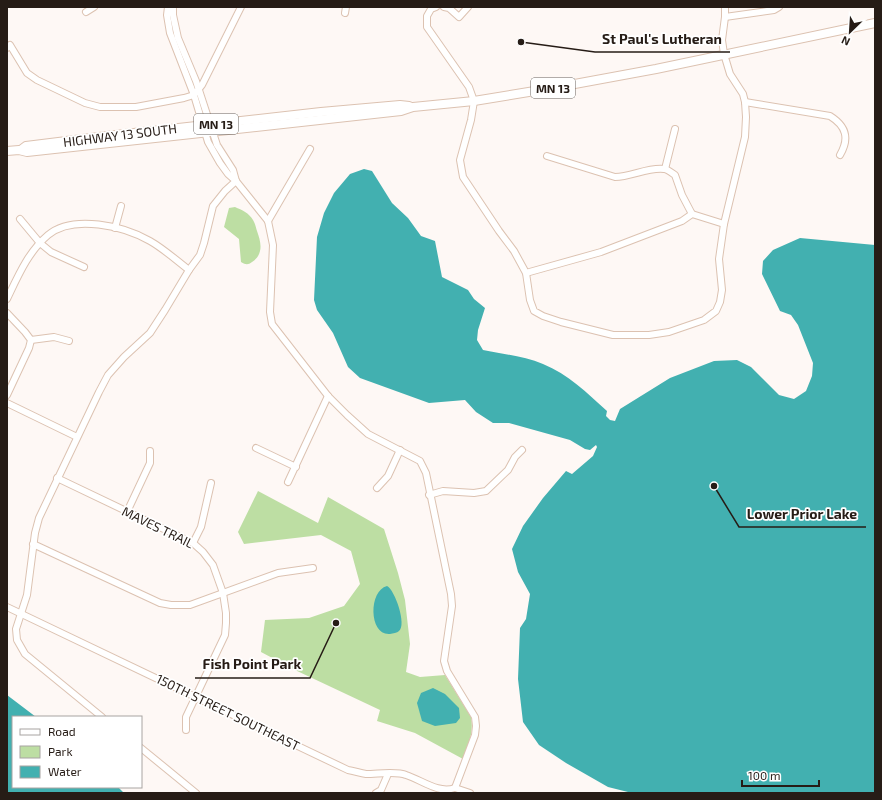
<svg xmlns="http://www.w3.org/2000/svg" width="882" height="800" font-family="'Exo 2',sans-serif">
	<style>
		.green { fill: #bddea3 }
		.water { fill: #42b0b0 }
		.lines { fill: none; stroke-linecap: round; stroke-linejoin: round }
		.minor-casing { stroke: #dcc2b1; stroke-width: 8 }
		.major-casing { stroke: #dcc2b1; stroke-width: 10 }
		.minor { stroke: #fff; stroke-width: 6 }
		.major { stroke: #fff; stroke-width: 8 }
		.labels { text-anchor: middle; dominant-baseline: central; stroke-width: 3.5; stroke-linejoin: round; paint-order: stroke }
		.shield { fill: #fff; stroke: #67605c; stroke-width: 1 }
		.shield-label { font-size: 12px; font-weight: bold; fill: #261c16 }
		.street-label { font-size: 13px; fill: #261c16; stroke: #fff }
		.leader { fill: none; stroke: #261c16; stroke-width: 1.5 }
		.callout-dot { fill: #261c16; stroke: #fff; stroke-width: 1.5 }
		.callout-label { font-size: 14px; text-anchor: middle; font-weight: bold; fill: #261c16; stroke: #fff; stroke-width: 3.5; stroke-linejoin: round; paint-order: stroke }
	</style>
	<rect width="100%" height="100%" fill="#fef8f5"/>
	<g class="green">
		<path d="M235,207C242,210 249,213 253,220C255,223 256,228 257,231C261,242 264,254 252,262C248,265 246,265 241,262L239,239L224,227L229,208Z"/>
		<path d="M258,491L318,523L328,497L384,529L398,573L405,600L410,644L406,672L420,677L445,675L471,717C474,733 468,745 463,759L415,733L377,721L380,710L295,670L261,652L265,620L309,618L344,606L360,584L351,551L321,535L244,544L238,532Z"/>
	</g>
	<g class="water">
		<path d="M364,169L372,171L392,203L408,218L421,236L435,241L442,277L468,290L474,299L485,308L478,330L477,340L483,350C502,354 524,356 543,364C568,374 587,393 607,411L606,416L610,420L615,421L620,409L670,378L714,361L737,360L751,367L779,395L794,399L806,391L812,376L813,363L798,325L791,315L780,311L762,274L763,261L773,250L800,238L875,245V793H632L608,787L566,763L539,745L523,722L518,679L520,628L526,619L530,594L518,572L512,549L523,526L543,498L566,471L572,474L593,456L597,447L596,445L590,450L585,449L570,440L509,423H493L476,412L465,400L429,403L360,378L348,367L333,333L317,310L314,300L317,237L324,213L334,193L350,174Z"/>
		<path d="M387,586C395,590 407,625 399,631C397,633 393,633 390,634C369,636 368,591 387,586Z"/>
		<polygon points="433,688 445,694 459,708 460,718 456,723 435,726 422,721 417,703 421,693"/>
		<polygon points="7,695 36,717 13,717 13,787 118,787 124,793 7,793"/>
	</g>
	<g class="lines">
		<g class="minor-casing">
			<g id="minor">
				<polyline points="168,7 167,15 170,33 194,95 208,142 220,163 228,174 236,181 268,221 273,245 270,312 272,324 328,396 347,415 368,434 420,461 426,473 451,594 452,606 444,661 447,671 475,717 476,726 475,735 455,788"/>
				<polyline points="173,7 173,15 178,38 196,81 217,145 233,170 236,181"/>
				<polyline points="436,7 431,9 427,16 427,27 469,87 474,101 471,120 460,160 463,177 499,231 514,251 526,273 530,300 534,311 543,316 561,322 613,335 649,335 669,332 704,320 716,311 720,302 722,290 719,259 724,224 745,137 746,117 745,102 743,94 730,74 724,54 722,40 725,17 725,7"/>
				<polyline points="444,7 449,8 459,17 468,7"/>
				<polyline points="86,12 94,7"/>
				<polyline points="345,13 346,7"/>
				<polyline points="725,17 774,10 779,7"/>
				<polyline points="7,48 10,45 27,73 37,80 85,103 100,107 136,107 184,98 194,95 202,85 241,7"/>
				<path d="M745,102L830,116C846,126 850,138 840,155"/>
				<path d="M547,156L615,177C631,177 648,167 664,169C667,169 672,173 675,175L682,195L692,214"/>
				<polyline points="665,169 675,129"/>
				<polyline points="20,219 40,243 51,252 84,267"/>
				<polyline points="268,221 310,149"/>
				<polyline points="115,228 121,206"/>
				<polyline points="526,273 601,252 682,221 692,214 724,224"/>
				<path d="M7,299C18,276 28,252 48,235C73,214 124,226 150,241C164,249 176,260 189,270"/>
				<polyline points="7,313 25,332 31,340 29,348 7,395"/>
				<polyline points="31,340 54,337 69,341"/>
				<polyline points="7,403 77,437"/>
				<polyline points="256,448 296,467"/>
				<polyline points="57,478 193,543 203,552 213,565 223,593 226,613 226,623 225,635 186,717 186,730"/>
				<polyline points="288,482 328,396"/>
				<polyline points="377,488 388,476 400,450"/>
				<polyline points="429,495 443,491 474,493 486,491 508,470 515,457 522,450"/>
				<polyline points="127,512 150,463 150,451"/>
				<polyline points="193,543 201,527 211,483"/>
				<polyline points="33,544 160,603 171,605 190,605 278,573 313,568"/>
				<path d="M7,607L348,770C354,771 360,773 366,774C378,774 397,771 406,775C422,780 438,794 455,788"/>
				<polyline points="102,717 25,654 17,640 16,629 27,595 35,533 39,518 99,392 108,375 124,357 150,333 165,310 189,270 200,255 204,243 213,206 225,191 236,181"/>
				<polyline points="141,748 196,793"/>
				<polyline points="455,788 470,793"/>
				<polyline points="376,793 381,790 388,774"/>
			</g>
		</g>
		<g class="major-casing">
			<g id="major">
				<polyline points="22,149 26,146 107,136 321,112 400,105 409,106"/>
				<polyline points="7,151 19,150 27,152 401,111 413,107 474,101 553,88 656,69 875,23"/>
			</g>
		</g>
		<use href="#minor" class="minor"/>
		<use href="#major" class="major"/>
	</g>
	<g class="labels">
		<g class="shield">
			<rect x="531" y="78" width="44" height="20" rx="3"/>
			<rect x="194" y="114" width="44" height="20" rx="3"/>
		</g>
		<g class="shield-label">
			<text x="553" y="88">MN 13</text>
			<text x="216" y="124">MN 13</text>
		</g>
		<g class="street-label">
			<text transform="translate(120 135) rotate(-7)">HIGHWAY 13 SOUTH</text>
			<text transform="translate(158 527) rotate(26)">MAVES TRAIL</text>
			<text transform="translate(228 712) rotate(26)">150TH STREET SOUTHEAST</text>
		</g>
	</g>
	<path class="leader" d="M521 42L595 52H730M714 486L739 527H866M336 623L310 678H195"/>
	<g class="callout-dot">
		<circle cx="521" cy="42" r="4"/>
		<circle cx="714" cy="486" r="4"/>
		<circle cx="336" cy="623" r="4"/>
	</g>
	<g class="callout-label">
		<text x="662" y="44">St Paul's Lutheran</text>
		<text x="802" y="519">Lower Prior Lake</text>
		<text x="252" y="669">Fish Point Park</text>
	</g>
	<rect width="882" height="800" fill="none" stroke="#261c16" stroke-width="16"/>
	<rect x="12" y="716" width="130" height="72" fill="#ffffff" stroke="#a8a4a2"/>
	<rect x="20" y="729" width="20" height="6" fill="#ffffff" stroke="#a8a4a2"/>
	<text x="48" y="736" font-size="12" fill="#261c16">Road</text>
	<rect x="20" y="746" width="20" height="12" fill="#bddea3" stroke="#a8a4a2"/>
	<text x="48" y="756" font-size="12" fill="#261c16">Park</text>
	<rect x="20" y="766" width="20" height="12" fill="#42b0b0" stroke="#a8a4a2"/>
	<text x="48" y="776" font-size="12" fill="#261c16">Water</text>
	<g transform="translate(850 32) rotate(205)" stroke="#ffffff" stroke-width="3" paint-order="stroke">
	<path d="M0-3L7 15L0 10L-7 15Z" fill="#261c16"/>
	<text y="-6" font-size="11" font-weight="bold" text-anchor="middle" fill="#261c16">N</text>
	</g>
	<path d="M742 780v6h77v-6" fill="none" stroke="#261c16" stroke-width="2"/>
	<text x="748" y="780" font-size="12" fill="#261c16" stroke="#ffffff" stroke-width="3" paint-order="stroke">100 m</text>
</svg>
